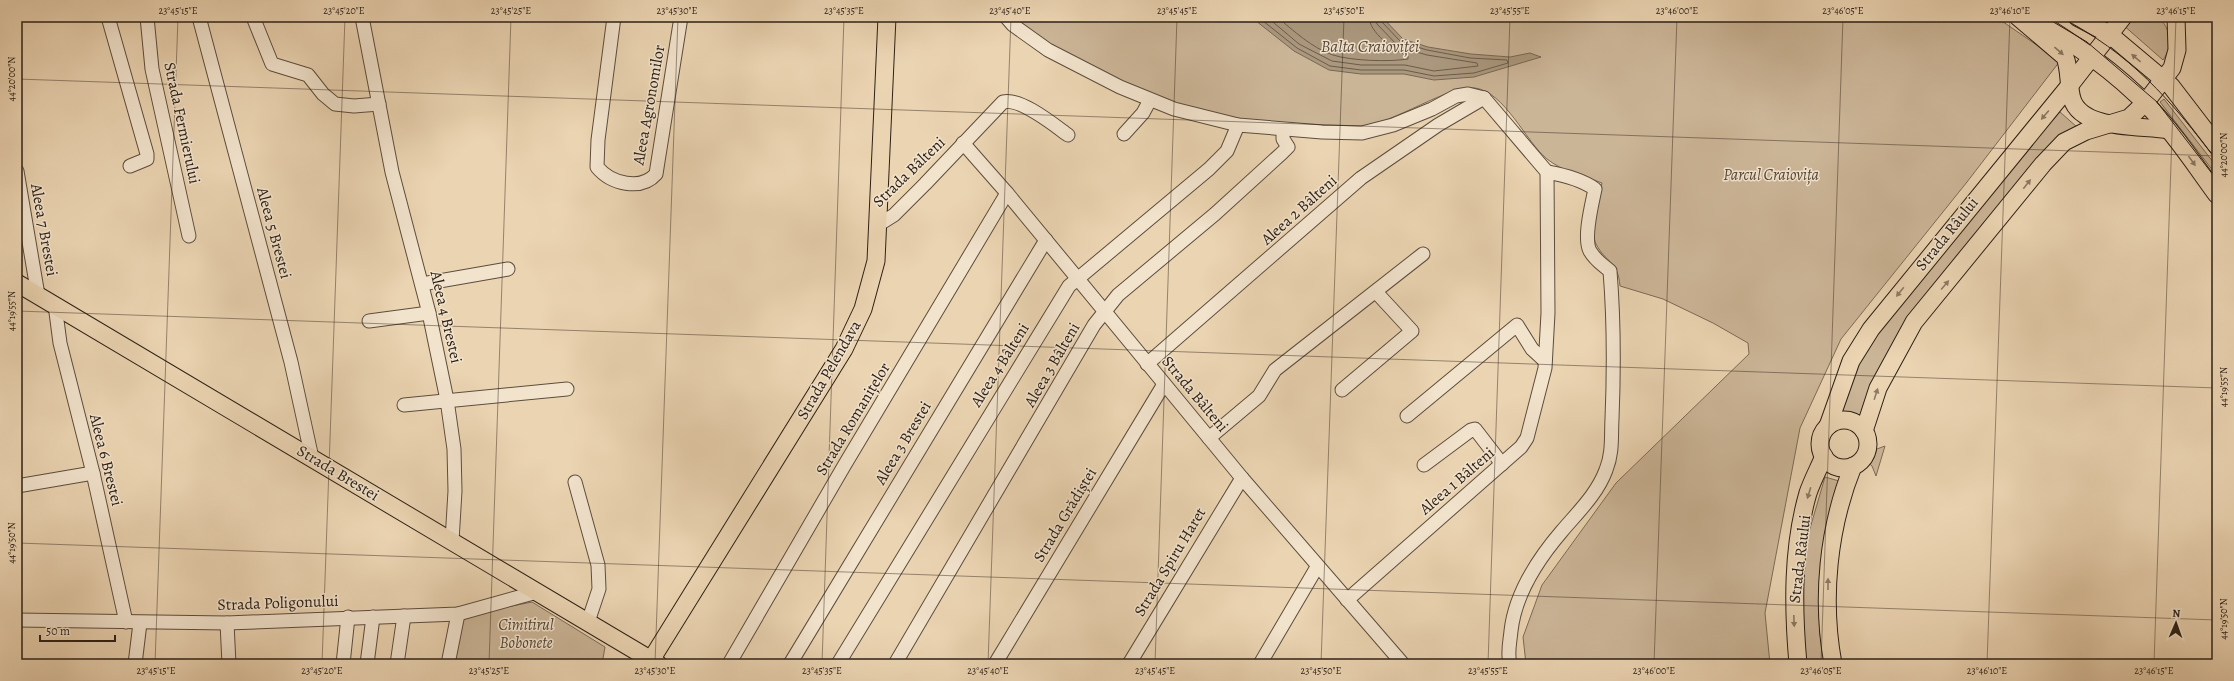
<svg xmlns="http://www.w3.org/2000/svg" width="2234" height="681" font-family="Alegreya,serif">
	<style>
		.green { fill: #cbb597; stroke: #7c6a56 }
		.water { fill: #aa977d; stroke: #786754 }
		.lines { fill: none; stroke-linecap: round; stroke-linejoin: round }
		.shore { stroke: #6b5c4a; stroke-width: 1 }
		.minor-casing { stroke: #5c4d3d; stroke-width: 15 }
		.major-casing { stroke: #2c2016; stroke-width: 19 }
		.minor { stroke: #f2e3cd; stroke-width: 13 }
		.major { stroke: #ebd4b2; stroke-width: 17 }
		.tram { stroke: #2c2016; stroke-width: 1 }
		.oneway { fill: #8c7a64 }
		.ticks { fill: none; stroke: #2c2016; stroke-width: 1; stroke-opacity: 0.45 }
		.labels { text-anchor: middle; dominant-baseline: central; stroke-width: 3; stroke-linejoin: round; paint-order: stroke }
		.street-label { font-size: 16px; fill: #2c2016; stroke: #f2e3cd }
		.park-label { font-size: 16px; font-style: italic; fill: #544536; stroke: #f2e3cd }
		.water-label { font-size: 17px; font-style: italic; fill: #584a3a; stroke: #f2e3cd }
		.neatline { fill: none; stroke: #2c2016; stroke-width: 1.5 }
		.ticks-label { font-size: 10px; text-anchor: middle; fill: #2c2016 }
	</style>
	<rect width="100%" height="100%" fill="#ebd4b2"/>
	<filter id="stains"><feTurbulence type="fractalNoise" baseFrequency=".005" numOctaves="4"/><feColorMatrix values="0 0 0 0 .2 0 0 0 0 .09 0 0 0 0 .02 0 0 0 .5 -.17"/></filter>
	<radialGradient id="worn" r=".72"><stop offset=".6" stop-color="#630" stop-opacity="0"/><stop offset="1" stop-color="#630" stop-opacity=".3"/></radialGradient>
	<g class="green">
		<path d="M1011,17H1996L2060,61L1967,182L1841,339L1800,428L1765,613L1770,664H1526L1523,637L1542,585L1616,483L1749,354L1748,343L1713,323L1663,299L1620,286C1618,261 1606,263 1596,244C1590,232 1599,197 1602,183C1584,176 1562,171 1547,159C1526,142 1505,92 1475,88C1450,84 1393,124 1360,127C1339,129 1316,126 1294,124C1276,123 1256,123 1238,120C1176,110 1105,78 1051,47C1037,38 1024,27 1011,17Z"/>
		<path d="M2128,17H2158C2171,28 2173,46 2163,60L2122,24Z"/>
		<polygon points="2164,99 2217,167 2217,176 2160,102"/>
		<polygon points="2060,112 2078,128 1910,320 1870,386 1860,415 1840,412 1860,356 2023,152"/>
		<polygon points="1885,446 1876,476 1872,466 1866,461 1870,449 1877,449"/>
		<polygon points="1825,477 1839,481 1821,579 1820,635 1825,664 1805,664 1801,577 1809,532"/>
		<polygon points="532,602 605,647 602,664 454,664 462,616"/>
	</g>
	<polygon class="water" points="1251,17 1382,17 1403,39 1428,47 1471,54 1510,57 1530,53 1541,57 1474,77 1434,80 1404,74 1361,74 1329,70 1294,51"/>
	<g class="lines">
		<g class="shore">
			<polyline points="1258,17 1297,48 1330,66 1361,70 1404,70 1434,76 1474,73 1508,63 1507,60 1470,58 1427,50 1401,42 1381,21 1380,17"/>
			<polyline points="1267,17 1299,44 1332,61 1361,65 1405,65 1434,71 1478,66 1477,63 1427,55 1399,47 1377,24 1375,17"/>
			<path d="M1277,17C1294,31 1312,48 1333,55C1352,61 1389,62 1408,59V56C1394,51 1369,32 1369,17"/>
		</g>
		<g class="minor-casing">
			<g id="minor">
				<polyline points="108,17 147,154 147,159 130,166"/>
				<polyline points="147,17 152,69 189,236"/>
				<polyline points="199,17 291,362 312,458"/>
				<polyline points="253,17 272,64 308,75 323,94 335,104 354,106 379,104"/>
				<polyline points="362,17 392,172 429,313 447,400 454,449 455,491 452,541"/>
				<path d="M614,17L598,140L597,167C611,184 641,191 656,174L681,17"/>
				<polyline points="1006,17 1013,25 1048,50 1120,87 1174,109 1238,125 1322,132 1362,133 1393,125 1432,109 1456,96 1468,94 1484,98"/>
				<polyline points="1124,134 1143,113 1150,100"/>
				<polyline points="963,143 1007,193 1242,478 1403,664"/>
				<polyline points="17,171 38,295"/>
				<path d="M878,225L894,215L925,184L1003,102C1020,97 1054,125 1068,135"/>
				<polyline points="422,284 508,269"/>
				<polyline points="55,305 60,343 93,473 126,622"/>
				<polyline points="369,321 429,313"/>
				<polyline points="1147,364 1361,178 1438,125 1484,98"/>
				<polyline points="1342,390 1412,331 1376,292"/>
				<polyline points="404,405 567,389"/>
				<polyline points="1407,416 1517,325 1532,349 1545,361"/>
				<polyline points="1209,438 1259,396 1275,370 1423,254"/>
				<polyline points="1424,465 1471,430 1475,429 1502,464"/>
				<polyline points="575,482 598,565 599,589 588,622"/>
				<polyline points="17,486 93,473"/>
				<polyline points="1347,600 1521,447 1527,438 1545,368 1548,313 1547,172 1484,98"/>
				<polyline points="17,620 227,623 458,614 537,592"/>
				<polyline points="227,623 229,664"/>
				<polyline points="135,664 140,623"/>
				<polyline points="343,664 348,617"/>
				<polyline points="367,664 373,617"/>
				<polyline points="397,664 404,616"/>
				<polyline points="448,664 458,614"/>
				<polyline points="729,664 844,466 1007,193"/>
				<polyline points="790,664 1046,240"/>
				<polyline points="838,664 1069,286 1209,169 1227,151 1238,125"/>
				<polyline points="895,664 1094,325 1118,295 1215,214 1282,153 1288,147 1283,139 1283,130"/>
				<polyline points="995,664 1164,384"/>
				<polyline points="1129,664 1242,478"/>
				<polyline points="1260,664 1317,567"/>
				<path d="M1510,664C1507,653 1510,642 1511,631C1515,594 1538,559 1562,531C1579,511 1597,494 1606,470C1613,453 1611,436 1612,419C1614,370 1614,320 1610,271C1603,265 1595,260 1590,251C1583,238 1592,204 1595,189C1581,179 1564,175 1547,172"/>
			</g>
		</g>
		<g class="major-casing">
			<g id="major">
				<path d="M2018,17L2065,57C2070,70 2068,85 2072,99C2082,131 2142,125 2169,130"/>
				<path d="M2031,17C2073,43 2115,71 2150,108C2175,134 2195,165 2217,195"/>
				<polyline points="2077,17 2109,34 2171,86 2217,146"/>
				<polyline points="17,283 658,664"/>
				<circle cx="1844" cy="444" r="24"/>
				<polyline points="1828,426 1851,361 1871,329 2070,85 2123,17"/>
				<polyline points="1864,431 1878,388 1914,322 2043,164 2064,142 2086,131 2129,118 2145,103 2172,68 2177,50 2176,17"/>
				<polyline points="651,660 844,349 863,309 876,261 887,17"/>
				<path d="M1798,664C1793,608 1792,548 1808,493C1812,481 1819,468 1824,456"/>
				<path d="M1833,664C1821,599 1828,528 1853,466"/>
			</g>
		</g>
		<use href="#minor" class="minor"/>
		<use href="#major" class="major"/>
		<g class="tram">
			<polyline points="2045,17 2087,42 2157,102 2217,180"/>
			<path d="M2060,17C2130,53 2171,100 2217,161"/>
		</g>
	</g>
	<defs><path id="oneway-solid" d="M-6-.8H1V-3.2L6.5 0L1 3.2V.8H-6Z"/></defs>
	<g class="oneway">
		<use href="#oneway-solid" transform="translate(2059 51) rotate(41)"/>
		<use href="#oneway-solid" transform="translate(2136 58) rotate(-140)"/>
		<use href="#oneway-solid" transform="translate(2045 115) rotate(130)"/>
		<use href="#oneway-solid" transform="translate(2192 161) rotate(54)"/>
		<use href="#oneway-solid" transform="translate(2027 184) rotate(-52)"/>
		<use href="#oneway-solid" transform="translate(1945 285) rotate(-50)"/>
		<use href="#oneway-solid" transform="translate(1900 292) rotate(129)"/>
		<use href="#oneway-solid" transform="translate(1876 394) rotate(-72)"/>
		<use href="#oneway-solid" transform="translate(1809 493) rotate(107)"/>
		<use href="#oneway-solid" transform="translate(1828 584) rotate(-90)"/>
		<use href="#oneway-solid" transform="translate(1794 621) rotate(88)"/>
	</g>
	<path class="ticks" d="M17,79L2217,156M17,311L2217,388M17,543L2217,620M155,664L178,17M322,664L345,17M489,664L511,17M655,664L678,17M822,664L844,17M988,664L1011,17M1155,664L1177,17M1321,664L1344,17M1488,664L1510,17M1654,664L1677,17M1821,664L1843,17M1987,664L2010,17M2154,664L2176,17"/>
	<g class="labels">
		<g class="street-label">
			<text transform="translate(649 105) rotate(-80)">Aleea Agronomilor</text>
			<text transform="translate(182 123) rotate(78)">Strada Fermierului</text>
			<text transform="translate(909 172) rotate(-44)">Strada Bâlteni</text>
			<text transform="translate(1299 210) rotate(-42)">Aleea 2 Bâlteni</text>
			<text transform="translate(44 230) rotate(80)">Aleea 7 Brestei</text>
			<text transform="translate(274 233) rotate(75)">Aleea 5 Brestei</text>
			<text transform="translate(1947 234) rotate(-51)">Strada Râului</text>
			<text transform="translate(446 317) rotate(77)">Aleea 4 Brestei</text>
			<text transform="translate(1000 365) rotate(-58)">Aleea 4 Bâlteni</text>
			<text transform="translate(1052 365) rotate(-60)">Aleea 3 Bâlteni</text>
			<text transform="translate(829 370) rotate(-60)">Strada Pelendava</text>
			<text transform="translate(1195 394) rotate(50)">Strada Bâlteni</text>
			<text transform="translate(853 419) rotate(-59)">Strada Romanițelor</text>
			<text transform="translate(903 443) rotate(-59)">Aleea 3 Brestei</text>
			<text transform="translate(106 460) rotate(76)">Aleea 6 Brestei</text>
			<text transform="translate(338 473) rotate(31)">Strada Brestei</text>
			<text transform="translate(1457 481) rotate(-41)">Aleea 1 Bâlteni</text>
			<text transform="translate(1065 515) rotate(-59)">Strada Grădiștei</text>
			<text transform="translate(1800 559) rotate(-83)">Strada Râului</text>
			<text transform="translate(1170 562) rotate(-59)">Strada Spiru Haret</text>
			<text transform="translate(278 603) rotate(-2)">Strada Poligonului</text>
		</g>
		<g class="park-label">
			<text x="1771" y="175">Parcul Craiovița</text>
			<text x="526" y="625">Cimitirul<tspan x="526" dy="18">Bobonete</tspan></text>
		</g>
		<g class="water-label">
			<text x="1370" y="46">Balta Craioviței</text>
		</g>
	</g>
	<rect width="2234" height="681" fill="none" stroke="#ebd4b2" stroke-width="44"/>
	<g transform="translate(2176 623) rotate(2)" stroke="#f2e3cd" stroke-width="3" paint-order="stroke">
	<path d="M0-3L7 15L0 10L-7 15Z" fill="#2c2016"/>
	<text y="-6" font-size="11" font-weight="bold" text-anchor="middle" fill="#2c2016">N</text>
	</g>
	<path d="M40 635v6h75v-6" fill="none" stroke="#2c2016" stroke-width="2"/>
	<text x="46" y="635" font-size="12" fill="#2c2016" stroke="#f2e3cd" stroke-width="3" paint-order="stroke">50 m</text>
	<rect x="22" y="22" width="2190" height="637" class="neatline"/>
	<g class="ticks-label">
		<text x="178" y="14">23°45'15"E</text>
		<text x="344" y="14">23°45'20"E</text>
		<text x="511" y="14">23°45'25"E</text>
		<text x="677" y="14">23°45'30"E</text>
		<text x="844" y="14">23°45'35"E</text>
		<text x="1010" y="14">23°45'40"E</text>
		<text x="1177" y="14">23°45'45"E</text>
		<text x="1344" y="14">23°45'50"E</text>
		<text x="1510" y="14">23°45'55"E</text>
		<text x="1677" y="14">23°46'00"E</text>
		<text x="1843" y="14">23°46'05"E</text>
		<text x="2010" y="14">23°46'10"E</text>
		<text x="2176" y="14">23°46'15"E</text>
		<text transform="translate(11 79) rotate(-90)" y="4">44°20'00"N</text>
		<text transform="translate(2223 155) rotate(-90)" y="4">44°20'00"N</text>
		<text transform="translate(11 311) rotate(-90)" y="4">44°19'55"N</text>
		<text transform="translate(2223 387) rotate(-90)" y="4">44°19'55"N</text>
		<text transform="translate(11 543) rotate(-90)" y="4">44°19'50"N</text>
		<text transform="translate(2223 619) rotate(-90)" y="4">44°19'50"N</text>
		<text x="156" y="674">23°45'15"E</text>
		<text x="322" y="674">23°45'20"E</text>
		<text x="489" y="674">23°45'25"E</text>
		<text x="655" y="674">23°45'30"E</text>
		<text x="822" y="674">23°45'35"E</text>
		<text x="988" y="674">23°45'40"E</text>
		<text x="1155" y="674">23°45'45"E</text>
		<text x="1321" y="674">23°45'50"E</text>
		<text x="1488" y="674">23°45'55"E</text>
		<text x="1654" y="674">23°46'00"E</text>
		<text x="1821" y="674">23°46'05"E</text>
		<text x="1987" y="674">23°46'10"E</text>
		<text x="2154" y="674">23°46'15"E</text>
	</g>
	<rect width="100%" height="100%" filter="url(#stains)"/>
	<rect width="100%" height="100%" fill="url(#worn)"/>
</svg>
